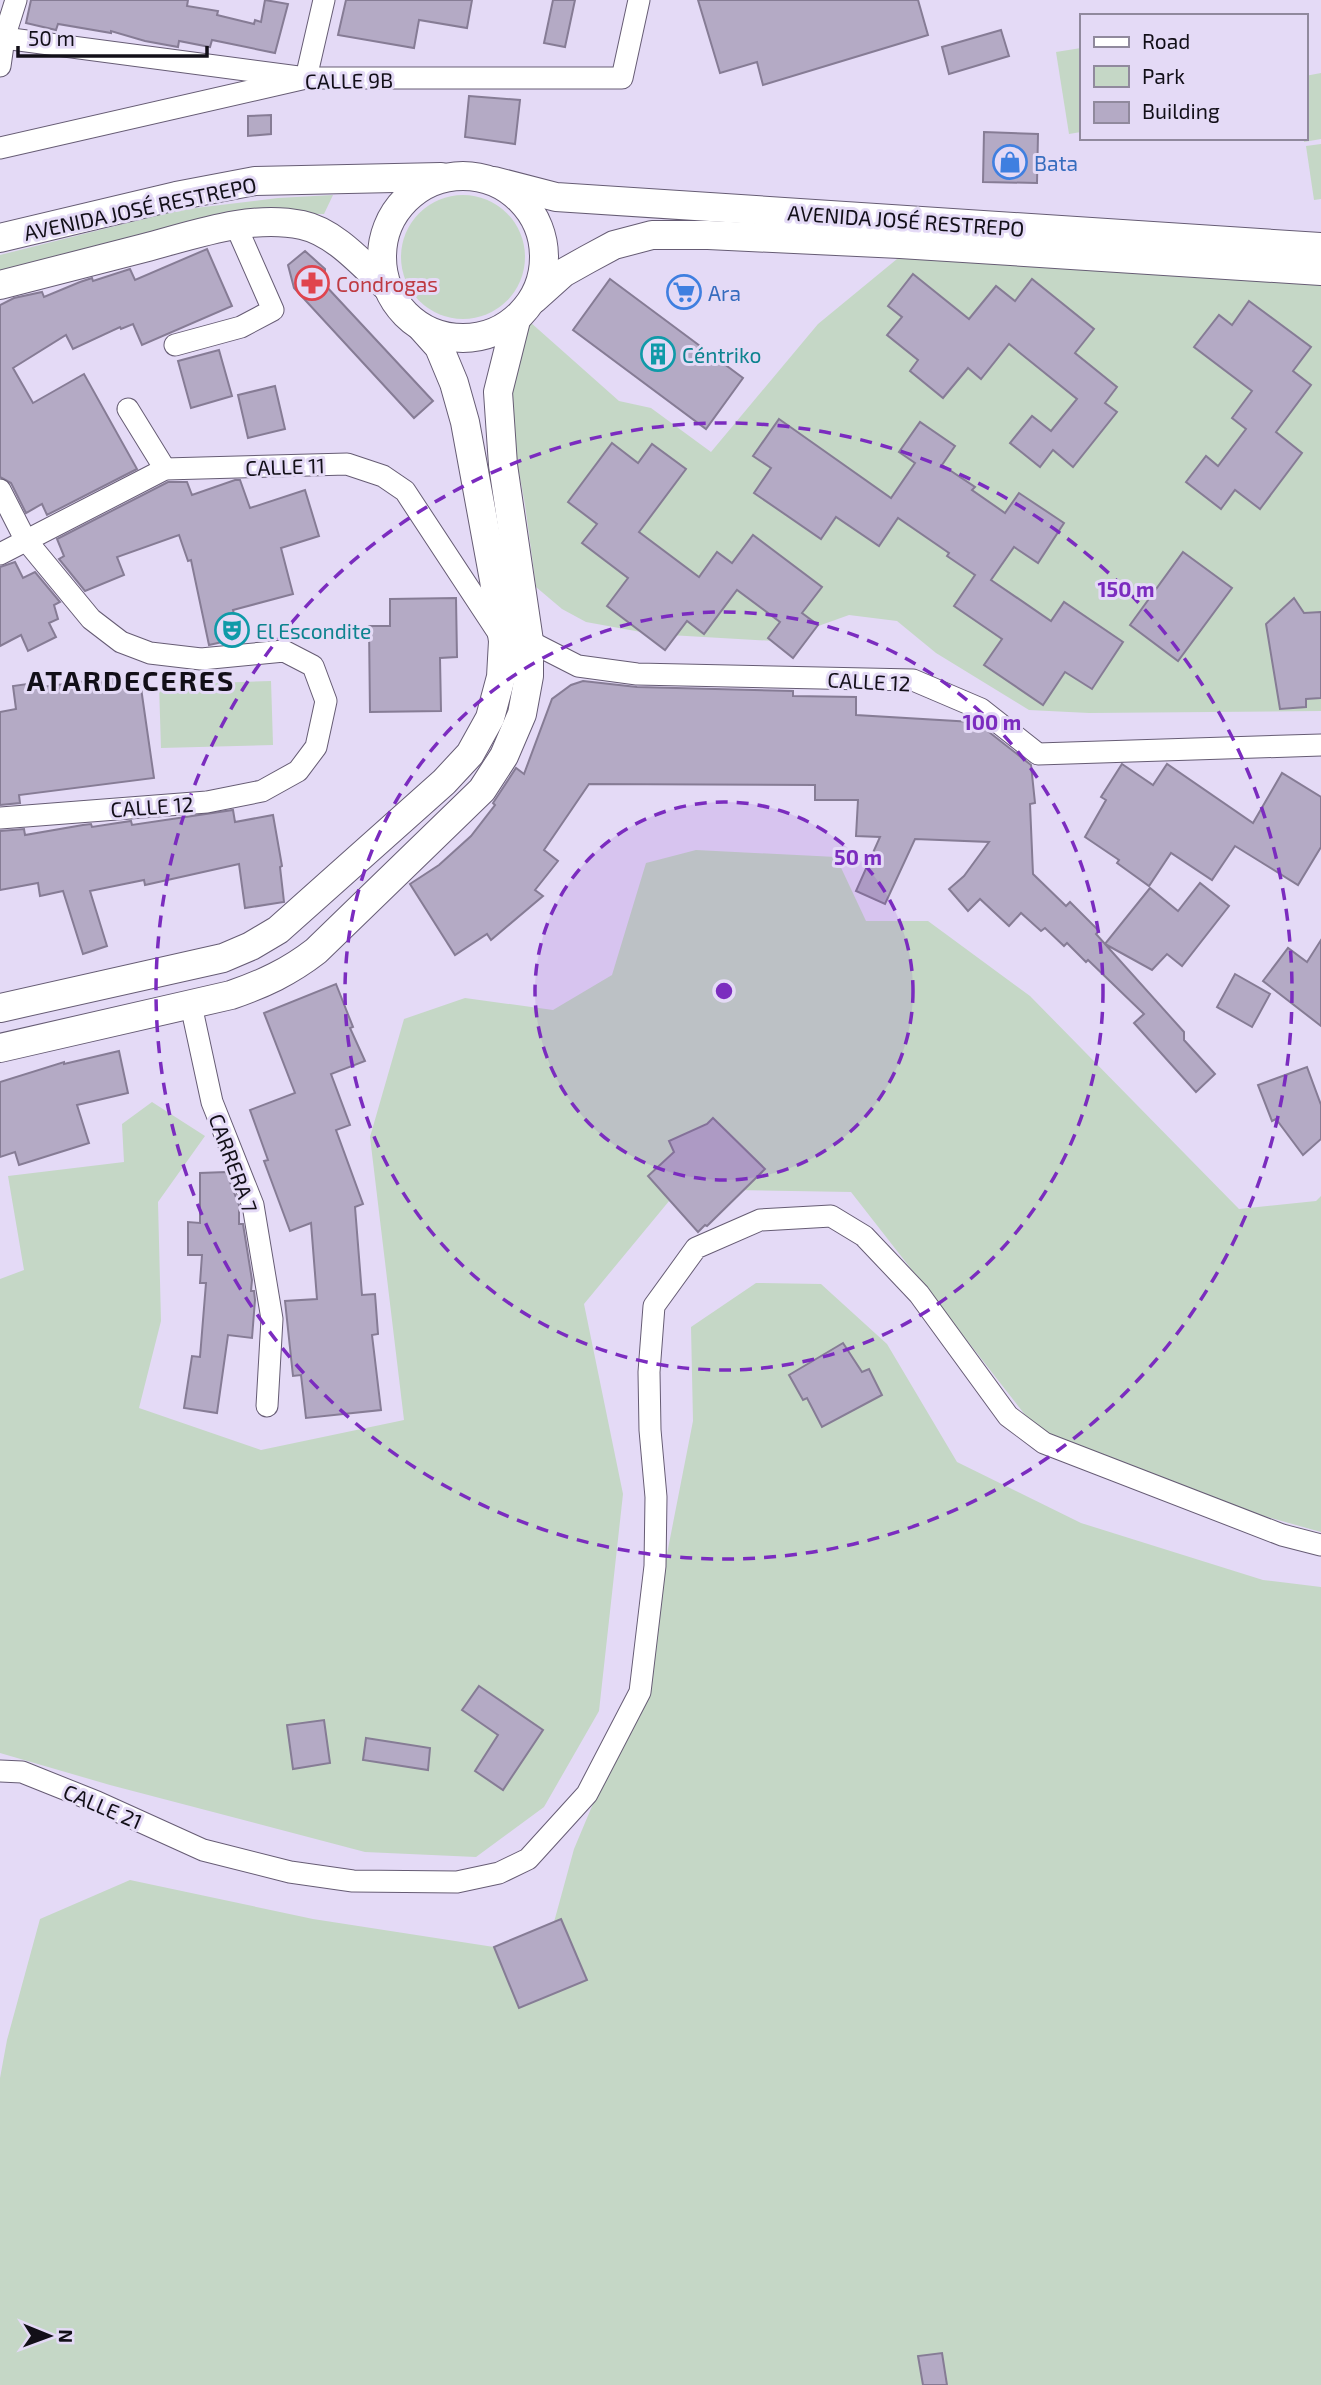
<svg xmlns="http://www.w3.org/2000/svg" width="1321" height="2385" font-family="'Exo 2',sans-serif">
	<style>
		.green { fill: #c5d7c6 }
		.building { fill: #b4aac5; stroke: #867c95; stroke-width: 2 }
		.lines { fill: none; stroke-linecap: round; stroke-linejoin: round }
		.minor-casing { stroke: #665c74; stroke-width: 23 }
		.secondary-casing { stroke: #665c74; stroke-width: 30 }
		.minor { stroke: #fff; stroke-width: 21 }
		.secondary { stroke: #fff; stroke-width: 28 }
		.ring { fill: none; stroke: #7b2cbf; stroke-width: 3.5; stroke-dasharray: 12 9 }
		.labels { text-anchor: middle; dominant-baseline: central; stroke-width: 6; stroke-linejoin: round; paint-order: stroke }
		.street-label { font-size: 21px; fill: #120f18; stroke: #e4daf6 }
		.shop-label { font-size: 21px; fill: #366cbe; stroke: #e4daf6; text-anchor: start }
		.health-label { font-size: 21px; fill: #be3a42; stroke: #e4daf6; text-anchor: start }
		.culture-label { font-size: 21px; fill: #0d838f; stroke: #e4daf6; text-anchor: start }
		.district-label { font-size: 28px; font-weight: bold; letter-spacing: 2px; fill: #120f18; stroke: #e4daf6 }
		.centre { fill: #7b2cbf; stroke: #e4daf6; stroke-width: 3.5 }
		.ring-label { font-size: 21px; text-anchor: middle; font-weight: bold; fill: #7b2cbf; stroke: #e4daf6; stroke-width: 6; stroke-linejoin: round; paint-order: stroke }
	</style>
	<rect width="100%" height="100%" fill="#e4daf6"/>
	<g class="green">
		<polygon points="1081,48 1081,132 1069,134 1056,52"/>
		<polygon points="1321,73 1321,139 1304,142 1305,76"/>
		<polygon points="1321,144 1321,199 1314,200 1306,146"/>
		<circle cx="463" cy="257" r="62"/>
		<polygon points="333,195 324,214 274,214 0,273 0,255 179,210 278,198"/>
		<polygon points="914,245 1321,278 1321,711 1089,713 1029,710 936,653 897,621 849,615 810,629 791,642 652,634 586,622 562,609 536,587 525,505 507,407 522,334 530,322 619,401 651,408 711,452 818,324"/>
		<polygon points="271,681 273,745 161,748 159,685"/>
		<polygon points="696,850 836,857 866,921 928,921 1030,996 1239,1209 1316,1201 1321,1196 1321,1532 1246,1511 1040,1434 851,1192 679,1189 584,1304 623,1494 599,1711 544,1807 476,1857 365,1852 110,1785 0,1753 0,1279 24,1270 8,1176 124,1162 122,1124 152,1102 205,1136 158,1202 161,1321 139,1408 261,1450 404,1420 370,1137 404,1019 465,998 553,1010 612,975 646,863"/>
		<polygon points="756,1283 821,1284 887,1344 957,1462 1081,1523 1263,1580 1321,1587 1321,2385 0,2385 0,2078 7,2040 40,1919 130,1880 313,1919 545,1955 574,1849 640,1692 693,1421 691,1327"/>
	</g>
	<g class="building">
		<polygon points="31,0 188,0 187,6 218,11 217,15 254,24 255,20 261,22 265,0 288,4 275,53 212,40 210,47 179,41 178,47 145,41 111,31 111,33 58,24 56,30 26,23"/>
		<polygon points="346,0 472,0 467,28 419,20 414,48 338,35"/>
		<polygon points="553,0 575,0 565,47 544,43"/>
		<polygon points="698,0 918,0 928,35 763,85 757,62 720,73"/>
		<polygon points="1001,30 1009,56 949,74 942,47"/>
		<polygon points="469,96 520,100 515,144 465,137"/>
		<polygon points="271,115 271,134 248,136 248,116"/>
		<polygon points="984,132 1038,134 1037,183 983,182"/>
		<polygon points="207,249 232,306 142,345 133,324 121,329 120,327 73,349 66,335 13,368 33,403 84,374 137,469 47,515 42,504 26,513 11,483 0,477 0,305 14,298 42,292 44,297 80,282 92,278 93,281 130,269 135,280"/>
		<polygon points="305,251 325,269 325,285 433,401 414,418 294,288 288,265"/>
		<polygon points="913,274 969,319 996,286 1015,301 1032,279 1094,329 1075,353 1117,387 1105,403 1117,412 1073,467 1053,450 1040,467 1010,443 1032,416 1051,431 1077,399 1009,344 981,379 968,368 943,398 910,371 918,360 887,335 902,317 888,306"/>
		<polygon points="610,279 743,378 706,429 573,330"/>
		<polygon points="1249,301 1311,347 1293,371 1311,385 1276,432 1302,453 1260,509 1235,490 1221,509 1186,482 1206,456 1218,466 1246,429 1232,418 1252,391 1194,347 1219,315 1232,325"/>
		<polygon points="219,350 232,396 191,408 178,361"/>
		<polygon points="275,386 285,429 248,438 238,395"/>
		<polygon points="779,419 891,498 915,463 899,452 920,422 955,446 942,465 975,487 972,490 1005,513 1019,493 1064,523 1038,563 1014,547 991,580 1051,621 1064,602 1123,642 1092,689 1065,672 1043,705 984,665 1002,639 954,606 975,575 947,556 949,553 898,518 879,546 836,517 821,539 754,493 771,468 753,456"/>
		<polygon points="612,443 638,463 652,444 686,469 639,532 699,577 717,552 732,563 753,535 822,587 802,613 818,625 793,658 768,638 780,622 737,590 704,634 687,621 665,650 607,606 628,578 582,543 597,524 568,502"/>
		<polygon points="235,480 240,480 250,508 305,490 319,536 281,548 293,594 233,610 240,638 209,645 191,560 188,561 179,535 117,557 124,575 85,591 59,559 64,556 57,539 168,482 187,482 192,495"/>
		<polygon points="1183,552 1232,588 1178,661 1130,625"/>
		<polygon points="15,562 23,578 35,572 60,602 54,605 58,619 49,623 56,637 28,651 21,635 0,646 0,567"/>
		<polygon points="456,598 457,657 440,658 441,711 370,712 369,626 390,626 390,599"/>
		<polygon points="1294,598 1304,613 1321,612 1321,698 1306,699 1306,707 1280,709 1266,624"/>
		<polygon points="139,674 154,778 19,795 20,803 0,805 0,712 16,709 13,686 41,682 42,687"/>
		<polygon points="583,681 637,687 793,691 793,696 856,697 856,715 973,722 980,725 1031,765 1035,803 1030,804 1033,874 1066,906 1070,902 1099,931 1096,934 1105,944 1150,888 1178,911 1200,883 1229,906 1182,966 1167,954 1152,970 1105,944 1184,1032 1184,1040 1215,1074 1196,1092 1134,1023 1144,1014 1088,960 1086,962 1067,943 1064,946 1045,928 1041,931 1021,913 1009,926 980,899 968,911 949,889 964,876 989,842 915,839 885,904 856,891 880,837 856,836 858,800 815,800 815,785 589,784 544,850 558,861 535,890 543,896 491,940 487,934 455,955 410,884 439,865 471,836 495,805 493,803 516,768 524,774 552,699 571,685"/>
		<polygon points="1122,764 1153,785 1167,764 1253,823 1282,773 1321,797 1321,847 1298,885 1235,846 1212,880 1171,853 1149,886 1117,863 1119,860 1085,837 1106,800 1101,797"/>
		<polygon points="233,810 235,822 273,815 282,866 280,867 284,902 245,908 239,864 145,885 144,880 90,891 107,946 83,954 63,891 40,896 38,883 0,890 0,831 24,829 25,835 83,825 91,824 92,827 131,821 132,825"/>
		<polygon points="1321,940 1321,1026 1263,981 1288,948 1307,962"/>
		<polygon points="1235,974 1270,994 1252,1027 1217,1007"/>
		<polygon points="336,984 353,1027 350,1028 365,1061 331,1074 350,1125 336,1130 363,1204 355,1207 362,1295 375,1294 378,1334 372,1335 381,1410 306,1418 301,1375 293,1376 285,1301 317,1299 311,1223 290,1231 264,1161 268,1160 250,1110 295,1093 264,1013"/>
		<polygon points="119,1051 128,1093 77,1105 89,1143 19,1165 15,1152 0,1157 0,1082 64,1062 64,1064"/>
		<polygon points="1307,1067 1321,1105 1321,1139 1303,1155 1276,1119 1272,1121 1258,1085"/>
		<polygon points="713,1118 765,1169 707,1226 705,1225 698,1232 648,1176 674,1152 669,1141 707,1124"/>
		<polygon points="226,1172 239,1205 239,1224 243,1224 252,1280 251,1291 254,1291 255,1300 252,1338 228,1335 217,1413 184,1408 192,1356 200,1357 206,1283 200,1283 202,1255 188,1255 188,1222 200,1223 200,1173"/>
		<polygon points="843,1343 862,1372 869,1369 882,1395 822,1427 807,1398 803,1400 789,1375"/>
		<polygon points="479,1686 543,1730 503,1790 475,1771 498,1735 462,1710"/>
		<polygon points="324,1720 330,1763 293,1769 287,1725"/>
		<polygon points="366,1738 430,1748 428,1770 363,1760"/>
		<polygon points="561,1919 587,1980 519,2008 494,1947"/>
		<polygon points="942,2353 947,2385 923,2385 918,2356"/>
	</g>
	<g class="lines">
		<g class="minor-casing">
			<g id="minor">
				<polyline points="4,38 306,78 324,0"/>
				<polyline points="0,66 4,38 16,0"/>
				<polyline points="0,148 306,78 622,78 639,0"/>
				<polyline points="175,345 241,327 273,310 236,226"/>
				<polyline points="128,409 165,469"/>
				<polyline points="0,490 25,539 91,619 121,642 150,653 201,659 284,651 313,666 326,701 316,747 298,771 262,791 207,802 0,818"/>
				<polyline points="0,554 165,469 347,464 383,476 405,491 501,637"/>
				<polyline points="529,641 578,666 637,674 913,680 981,709 1038,754 1321,745"/>
				<polyline points="191,1005 212,1102 253,1205 272,1319 267,1406"/>
				<polyline points="0,1771 22,1772 97,1802 203,1850 290,1872 353,1881 457,1882 499,1873 528,1859 587,1794 640,1692 655,1566 656,1497 650,1430 649,1372 654,1306 696,1248 760,1220 831,1216 864,1236 919,1294 1008,1416 1044,1443 1282,1535 1321,1545"/>
			</g>
		</g>
		<g class="secondary-casing">
			<g id="secondary">
				<circle cx="463" cy="257" r="81"/>
				<polyline points="494,181 556,197 1321,247"/>
				<polyline points="0,238 176,196 255,181 441,177"/>
				<path d="M0,285C48,273 96,260 144,248C194,235 250,214 302,225C335,232 363,265 387,287"/>
				<polyline points="534,299 563,273 588,259 614,245 652,235 708,235 900,244 1321,271"/>
				<polyline points="0,1008 223,958 251,946 278,930 444,782 470,754 490,718 501,677 503,641 494,580 465,422 454,383 439,347 422,328"/>
				<path d="M0,1048L231,995C263,984 289,972 316,951L482,790L504,756L522,714L529,676V641L503,465L498,392L516,320"/>
			</g>
		</g>
		<use href="#minor" class="minor"/>
		<use href="#secondary" class="secondary"/>
	</g>
	<circle cx="724" cy="991" r="189" fill="#7b2cbf" fill-opacity=".12"/>
	<g class="ring">
		<circle cx="724" cy="991" r="189"/>
		<circle cx="724" cy="991" r="379"/>
		<circle cx="724" cy="991" r="568"/>
	</g>
	<defs>
		<g id="shop-ring" transform="scale(1.75)"><circle r="9.5" fill="#e4daf6" stroke="#3f7fe0" stroke-width="1.5"/><path d="M-5-2.5h2.3a2.7 3.5 0 0 1 5.4 0H5L5.5 6h-11ZM-1.5-2.5h3a1.5 2.3 0 0 0-3 0Z" fill="#3f7fe0"/></g>
		<g id="pharmacy-ring" transform="scale(1.75)"><circle r="9.5" fill="#e4daf6" stroke="#e0444e" stroke-width="1.5"/><path d="M-2-6h4v4h4v4h-4v4h-4v-4h-4v-4h4Z" fill="#e0444e"/></g>
		<g id="supermarket-ring" transform="scale(1.75)"><circle r="9.5" fill="#e4daf6" stroke="#3f7fe0" stroke-width="1.5"/><path d="M-6-5.5h2.5l.6 2H6L4.5 2H-2.5L-4.4-4H-6ZM-1.5 3.2a1.3 1.3 0 1 0 .1 0ZM3 3.2a1.3 1.3 0 1 0 .1 0Z" fill="#3f7fe0"/></g>
		<g id="building-ring" transform="scale(1.75)"><circle r="9.5" fill="#e4daf6" stroke="#0f9aa8" stroke-width="1.5"/><path d="M-4-6H4V6H1V3H-1V6H-4ZM-2.5-4.3h1.7v1.8h-1.7ZM.8-4.3h1.7v1.8H.8ZM-2.5-1h1.7V.8h-1.7ZM.8-1h1.7V.8H.8Z" fill="#0f9aa8"/></g>
		<g id="theatre-ring" transform="scale(1.75)"><circle r="9.5" fill="#e4daf6" stroke="#0f9aa8" stroke-width="1.5"/><path d="M-5-5.5Q0-4 5-5.5V0Q5 5 0 6Q-5 5-5 0ZM-3.3-2.5H-1v1.5H-3.3ZM1-2.5H3.3v1.5H1ZM-2.8 1Q0 5.5 2.8 1Z" fill="#0f9aa8"/></g>
	</defs>
	<g fill-rule="evenodd">
		<use href="#shop-ring" x="1010" y="162"/>
		<use href="#pharmacy-ring" x="312" y="283"/>
		<use href="#supermarket-ring" x="684" y="292"/>
		<use href="#building-ring" x="658" y="354"/>
		<use href="#theatre-ring" x="232" y="630"/>
	</g>
	<g class="labels">
		<g class="street-label">
			<text transform="translate(349 80) rotate(-1)">CALLE 9B</text>
			<text transform="translate(140 208) rotate(-12)">AVENIDA JOSÉ RESTREPO</text>
			<text transform="translate(906 220) rotate(4)">AVENIDA JOSÉ RESTREPO</text>
			<text transform="translate(285 466) rotate(-2)">CALLE 11</text>
			<text transform="translate(869 681) rotate(3)">CALLE 12</text>
			<text transform="translate(152 806) rotate(-4)">CALLE 12</text>
			<text transform="translate(234 1163) rotate(70)">CARRERA 7</text>
			<text transform="translate(103 1806) rotate(23)">CALLE 21</text>
		</g>
		<g class="shop-label">
			<text x="1034" y="162">Bata</text>
			<text x="708" y="292">Ara</text>
		</g>
		<g class="health-label">
			<text x="336" y="283">Condrogas</text>
		</g>
		<g class="culture-label">
			<text x="682" y="354">Céntriko</text>
			<text x="256" y="630">El Escondite</text>
		</g>
		<g class="district-label">
			<text x="131" y="680">ATARDECERES</text>
		</g>
	</g>
	<circle cx="724" cy="991" r="10" class="centre"/>
	<g class="ring-label">
		<text x="1126" y="597">150 m</text>
		<text x="992" y="730">100 m</text>
		<text x="858" y="865">50 m</text>
	</g>
	<rect x="1080" y="14" width="228" height="126" fill="#e4daf6" stroke="#90899d" stroke-width="2"/>
	<rect x="1094" y="37" width="35" height="10" fill="#ffffff" stroke="#90899d" stroke-width="2"/>
	<text x="1142" y="49" font-size="21" fill="#120f18">Road</text>
	<rect x="1094" y="66" width="35" height="21" fill="#c5d7c6" stroke="#90899d" stroke-width="2"/>
	<text x="1142" y="84" font-size="21" fill="#120f18">Park</text>
	<rect x="1094" y="102" width="35" height="21" fill="#b4aac5" stroke="#90899d" stroke-width="2"/>
	<text x="1142" y="119" font-size="21" fill="#120f18">Building</text>
	<g transform="translate(49 2336) rotate(91)" stroke="#e4daf6" stroke-width="5" paint-order="stroke">
	<path d="M0-5L12 26L0 18L-12 26Z" fill="#120f18"/>
	<text y="-10" font-size="19" font-weight="bold" text-anchor="middle" fill="#120f18">N</text>
	</g>
	<path d="M18 46v10h189v-10" fill="none" stroke="#120f18" stroke-width="3.5"/>
	<text x="28" y="46" font-size="21" fill="#120f18" stroke="#e4daf6" stroke-width="5" paint-order="stroke">50 m</text>
</svg>
